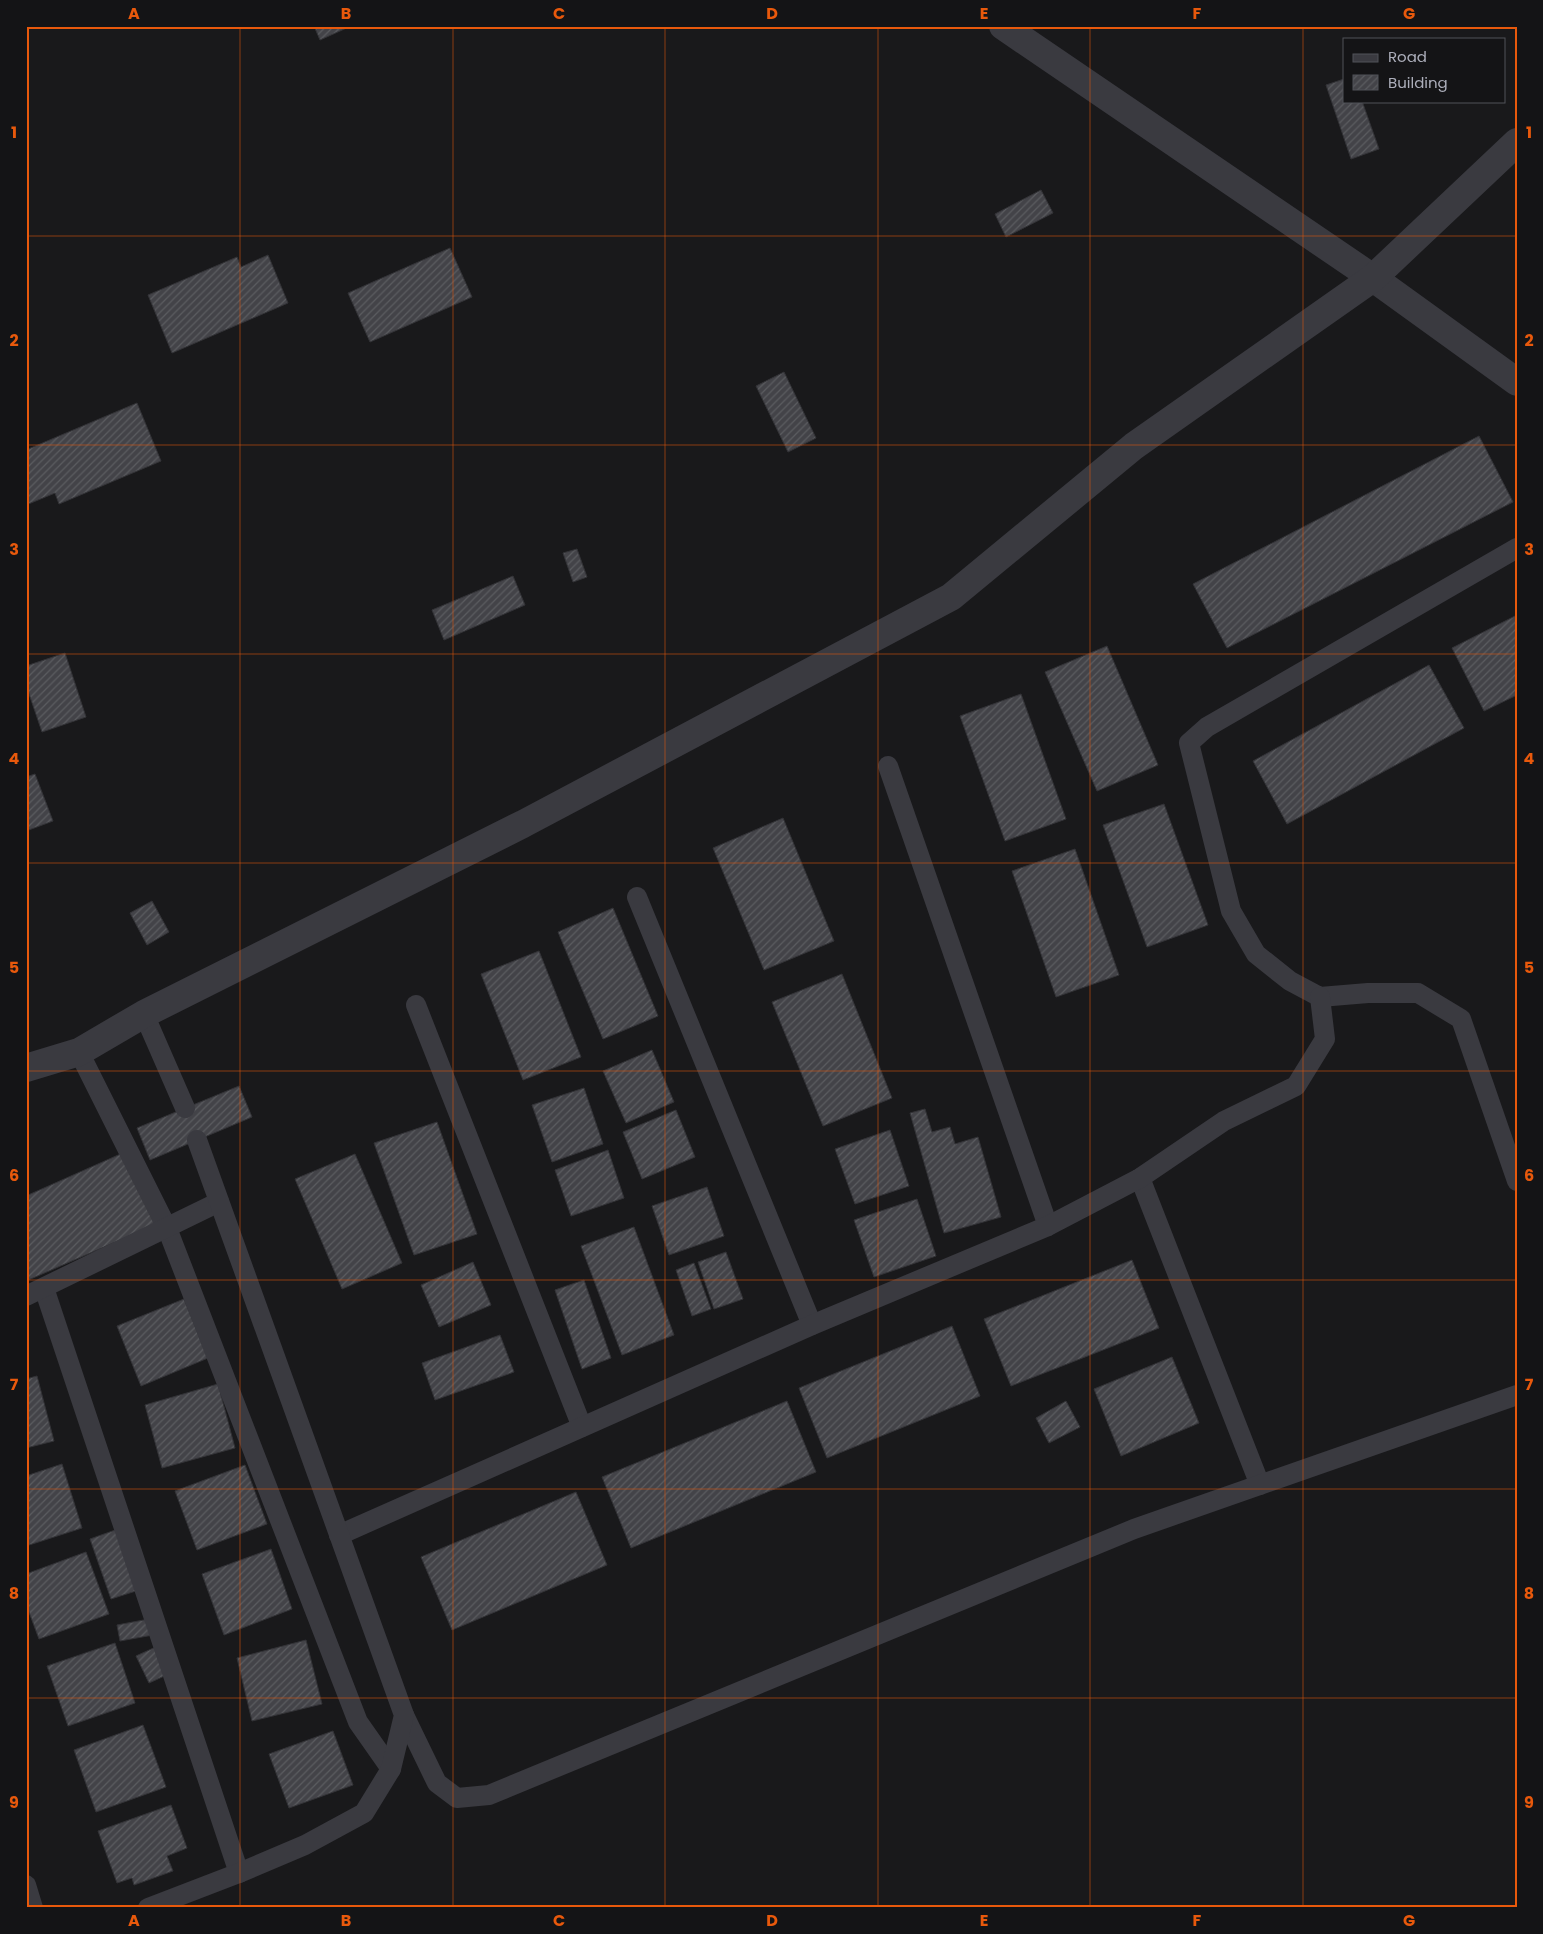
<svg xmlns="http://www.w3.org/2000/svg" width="1543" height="1934" font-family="Poppins,sans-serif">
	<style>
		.building { fill: url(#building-hatch); stroke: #333337 }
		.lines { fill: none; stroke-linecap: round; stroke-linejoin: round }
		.service { stroke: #3a3a40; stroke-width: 20 }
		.minor { stroke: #3a3a40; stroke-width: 28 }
		.grid { fill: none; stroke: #e8590c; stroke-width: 1; stroke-opacity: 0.55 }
		.neatline { fill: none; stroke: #e8590c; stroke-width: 2 }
		.grid-label { font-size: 16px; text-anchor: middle; font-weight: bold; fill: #e8590c }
	</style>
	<defs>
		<pattern id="building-hatch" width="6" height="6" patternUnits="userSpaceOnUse" patternTransform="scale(1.25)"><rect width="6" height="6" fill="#434348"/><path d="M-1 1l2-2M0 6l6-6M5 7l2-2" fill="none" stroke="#5b5c60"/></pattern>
	</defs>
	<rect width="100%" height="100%" fill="#19191b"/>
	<g class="building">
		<polygon points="314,26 351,26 320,40"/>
		<polygon points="1344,79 1344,101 1362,101 1379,149 1351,159 1326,85"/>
		<polygon points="1041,190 1053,213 1006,237 995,214"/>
		<polygon points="450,248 472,297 370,342 348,293"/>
		<polygon points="268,255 288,303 172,353 148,295 237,257 241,267"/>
		<polygon points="784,372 816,438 788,452 756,386"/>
		<polygon points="137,403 161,461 59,504 55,493 26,505 26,450"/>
		<polygon points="1479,436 1513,502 1227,648 1193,584"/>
		<polygon points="577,549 587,577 573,582 563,553"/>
		<polygon points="513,576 525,605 444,640 432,610"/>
		<polygon points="1517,615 1517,695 1484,711 1452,648"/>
		<polygon points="1107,646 1158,765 1097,791 1045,672"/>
		<polygon points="65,653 86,717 42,732 26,685 26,666"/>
		<polygon points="1429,665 1464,728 1287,824 1253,761"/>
		<polygon points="1021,694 1066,819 1005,841 960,716"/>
		<polygon points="35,774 53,821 26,831 26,777"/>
		<polygon points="1164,804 1208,925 1147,947 1103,825"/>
		<polygon points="783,818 834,941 764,970 713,848"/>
		<polygon points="1075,849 1119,975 1056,997 1012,871"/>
		<polygon points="152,901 169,932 147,945 130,913"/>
		<polygon points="613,908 658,1016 603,1039 558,932"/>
		<polygon points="539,951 581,1057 523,1080 481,974"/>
		<polygon points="842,974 892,1098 823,1126 772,1002"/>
		<polygon points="652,1050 674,1102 626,1123 603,1071"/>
		<polygon points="239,1086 252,1117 150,1160 137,1128"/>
		<polygon points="584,1088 603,1144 552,1162 532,1105"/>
		<polygon points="925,1109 932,1132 950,1127 955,1144 978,1137 1001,1217 944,1233 910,1113"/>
		<polygon points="676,1110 695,1157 642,1179 623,1132"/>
		<polygon points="437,1122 477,1234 414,1255 374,1143"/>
		<polygon points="890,1130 909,1186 855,1204 835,1149"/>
		<polygon points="608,1150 624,1198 571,1216 555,1170"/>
		<polygon points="125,1152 157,1224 26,1281 26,1196"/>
		<polygon points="355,1154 402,1263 342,1289 295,1179"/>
		<polygon points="707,1187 724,1236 669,1255 652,1206"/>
		<polygon points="917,1199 936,1256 874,1277 854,1220"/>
		<polygon points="634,1227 674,1335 622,1355 581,1246"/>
		<polygon points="726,1252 743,1299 714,1309 698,1262"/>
		<polygon points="1132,1260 1159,1328 1011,1386 984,1319"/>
		<polygon points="473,1262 491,1305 439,1327 421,1285"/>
		<polygon points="694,1263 711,1309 692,1316 676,1270"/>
		<polygon points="584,1280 611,1358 582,1369 555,1290"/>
		<polygon points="184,1299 208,1358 141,1386 117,1326"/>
		<polygon points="952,1326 980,1396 827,1458 799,1388"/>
		<polygon points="500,1335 514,1372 435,1400 422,1363"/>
		<polygon points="1172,1357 1199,1423 1121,1456 1094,1389"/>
		<polygon points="37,1376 54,1441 26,1448 26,1379"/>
		<polygon points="218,1384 235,1448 162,1468 145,1405"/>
		<polygon points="787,1401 816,1472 631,1548 602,1477"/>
		<polygon points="1066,1401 1080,1427 1049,1443 1036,1418"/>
		<polygon points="62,1464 82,1528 26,1546 26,1476"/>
		<polygon points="245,1465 267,1524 197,1550 175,1491"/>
		<polygon points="576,1492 607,1565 452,1630 421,1557"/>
		<polygon points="121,1528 142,1589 111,1599 90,1539"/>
		<polygon points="271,1549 292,1609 224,1635 202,1574"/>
		<polygon points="86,1552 109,1614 39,1639 26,1604 26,1574"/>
		<polygon points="149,1619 153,1635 120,1641 117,1625"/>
		<polygon points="306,1640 322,1704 252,1721 237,1658"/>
		<polygon points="115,1643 135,1703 68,1726 47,1666"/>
		<polygon points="158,1646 171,1673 149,1683 136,1656"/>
		<polygon points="143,1725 166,1787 96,1812 74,1750"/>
		<polygon points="333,1731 353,1785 289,1808 269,1754"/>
		<polygon points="171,1805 187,1848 167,1856 173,1871 134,1885 132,1878 117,1883 98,1831"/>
	</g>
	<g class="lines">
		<g class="service">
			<polyline points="1517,548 1207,727 1189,743 1231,911 1256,954 1290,981 1320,997 1368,993 1418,993 1461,1019 1517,1181"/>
			<polyline points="888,766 1048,1226"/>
			<polyline points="637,897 812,1325"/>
			<polyline points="416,1005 582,1427"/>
			<polyline points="144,1014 185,1108"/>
			<polyline points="79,1052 167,1228 358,1722 391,1769"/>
			<polyline points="1140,1178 1260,1485"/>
			<polyline points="44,1288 239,1873"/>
			<polyline points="26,1296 219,1202"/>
			<polyline points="339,1535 812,1325 1048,1226 1140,1178 1224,1121 1296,1086 1325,1039 1320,997"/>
			<polyline points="404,1715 437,1783 457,1798 489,1795 1134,1529 1517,1395"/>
			<polyline points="26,1885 33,1908"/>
			<polyline points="148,1908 239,1873 305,1845 364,1813 391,1769 404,1715 197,1140"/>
		</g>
		<g class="minor">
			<polyline points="1003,26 1373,278 1517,382"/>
			<polyline points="26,1068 79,1052 144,1014 523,824 951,597 1134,446 1373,278 1517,142"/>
		</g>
	</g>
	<path class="grid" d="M240,26V1908M453,26V1908M665,26V1908M878,26V1908M1090,26V1908M1303,26V1908M26,236H1517M26,445H1517M26,654H1517M26,863H1517M26,1071H1517M26,1280H1517M26,1489H1517M26,1698H1517"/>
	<rect width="1543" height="1934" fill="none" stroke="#141416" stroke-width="55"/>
	<rect x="1343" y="38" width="162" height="65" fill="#141416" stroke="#515258"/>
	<rect x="1353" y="54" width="25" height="8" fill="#3a3a40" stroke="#515258"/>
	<text x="1388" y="62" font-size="15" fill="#acaeba">Road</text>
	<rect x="1353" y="75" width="25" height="15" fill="url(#building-hatch)" stroke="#515258"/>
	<text x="1388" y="88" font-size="15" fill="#acaeba">Building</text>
	<rect x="28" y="28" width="1488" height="1878" class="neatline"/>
	<g class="grid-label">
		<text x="134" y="19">A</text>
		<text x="346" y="19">B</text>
		<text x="559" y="19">C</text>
		<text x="772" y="19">D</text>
		<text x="984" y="19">E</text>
		<text x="1197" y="19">F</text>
		<text x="1409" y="19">G</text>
		<text x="14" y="138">1</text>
		<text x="1529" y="138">1</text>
		<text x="14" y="346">2</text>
		<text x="1529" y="346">2</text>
		<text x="14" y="555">3</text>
		<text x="1529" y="555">3</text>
		<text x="14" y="764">4</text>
		<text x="1529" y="764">4</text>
		<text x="14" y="973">5</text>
		<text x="1529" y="973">5</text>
		<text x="14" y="1181">6</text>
		<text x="1529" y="1181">6</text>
		<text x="14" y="1390">7</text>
		<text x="1529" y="1390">7</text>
		<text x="14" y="1599">8</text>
		<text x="1529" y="1599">8</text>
		<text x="14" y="1808">9</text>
		<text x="1529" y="1808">9</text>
		<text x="134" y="1926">A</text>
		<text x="346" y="1926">B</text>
		<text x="559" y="1926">C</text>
		<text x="772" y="1926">D</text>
		<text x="984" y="1926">E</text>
		<text x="1197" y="1926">F</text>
		<text x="1409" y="1926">G</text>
	</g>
</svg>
